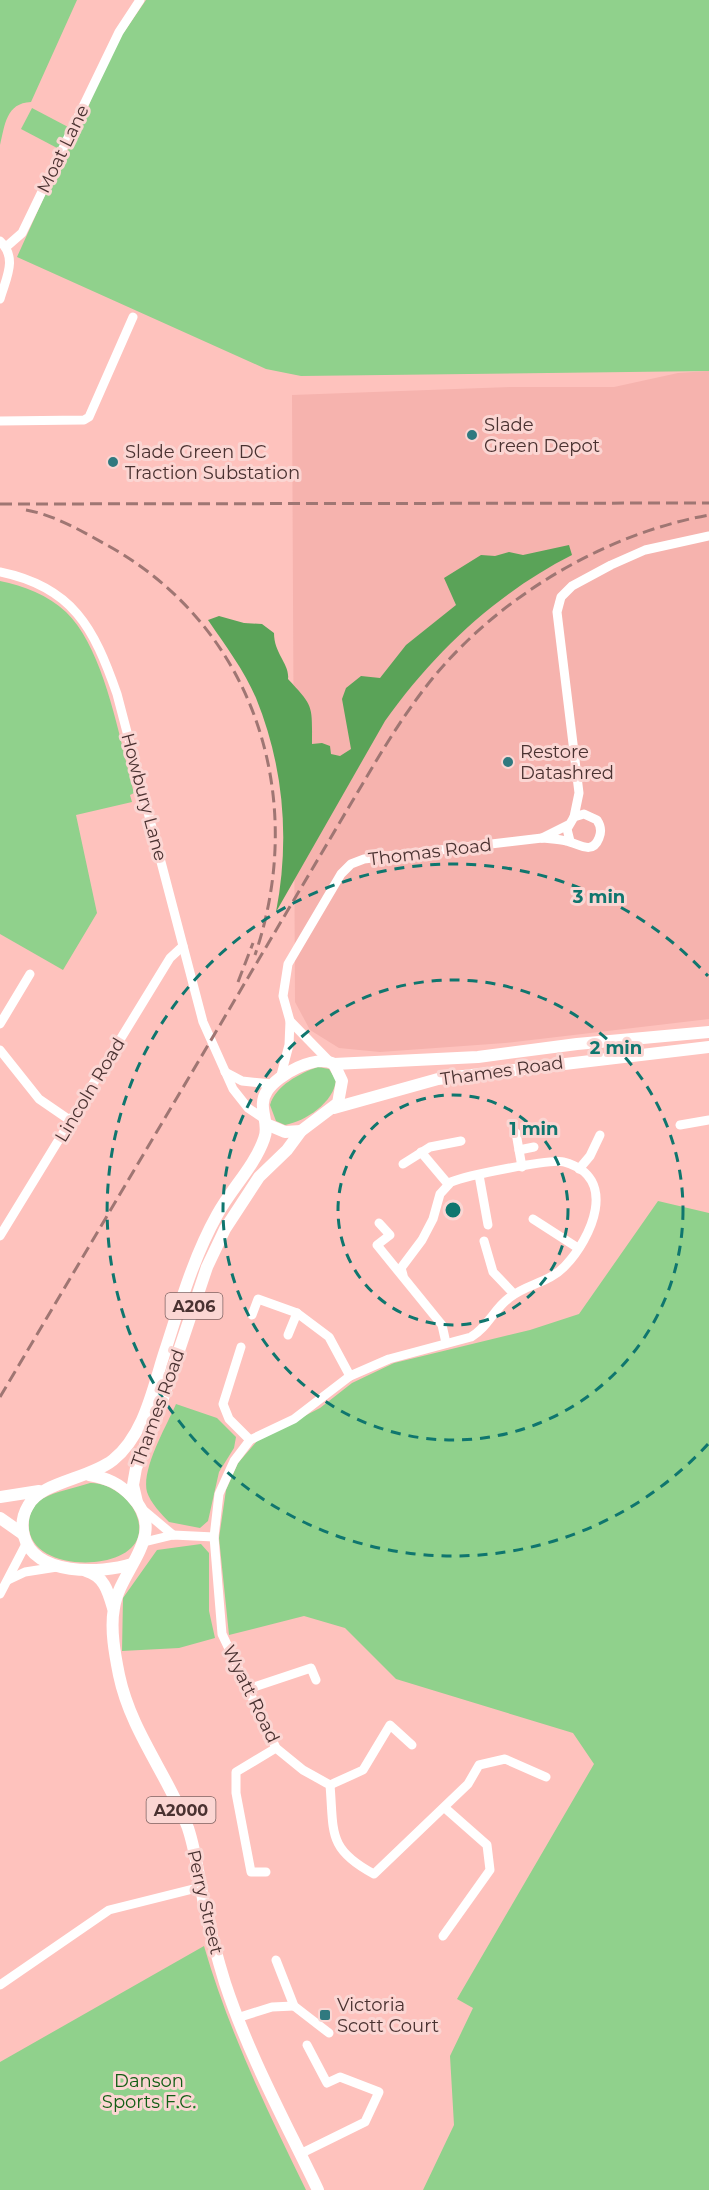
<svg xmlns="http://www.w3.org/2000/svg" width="709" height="2190" font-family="Montserrat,sans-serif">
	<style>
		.built { fill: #f6b3ae }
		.green { fill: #90d18c }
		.forest { fill: #5aa358 }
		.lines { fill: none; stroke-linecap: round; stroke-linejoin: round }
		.minor { stroke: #fff; stroke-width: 9 }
		.major { stroke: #fff; stroke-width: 12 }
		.rail { stroke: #9f7673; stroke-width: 3; stroke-dasharray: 12 6; stroke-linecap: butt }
		.ring { fill: none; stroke: #0f766e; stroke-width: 3; stroke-dasharray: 10 8 }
		.poi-dot { fill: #30797f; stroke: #fbd6d3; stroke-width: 2 }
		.labels { text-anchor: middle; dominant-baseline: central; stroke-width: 6; stroke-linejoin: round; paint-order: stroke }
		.shield { fill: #fbd6d3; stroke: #7f6362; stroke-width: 1.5 }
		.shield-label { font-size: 16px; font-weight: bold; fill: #4a3231 }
		.street-label { font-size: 18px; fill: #4a3231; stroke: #fbd6d3 }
		.poi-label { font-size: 18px; fill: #4a3231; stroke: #fbd6d3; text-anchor: start }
		.park-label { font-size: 18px; fill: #125e14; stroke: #fbd6d3 }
		.centre { fill: #0f766e; stroke: #fbd6d3; stroke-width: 3 }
		.ring-label { font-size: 18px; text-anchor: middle; font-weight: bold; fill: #0f766e; stroke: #fbd6d3; stroke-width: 6; stroke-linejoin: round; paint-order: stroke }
	</style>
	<rect width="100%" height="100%" fill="#fec2bd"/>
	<polygon class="built" points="709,371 709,1019 505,1043 380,1052 339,1048 310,1030 295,1002 292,395 510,387 614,387 678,373"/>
	<g class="green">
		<path d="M0,0H77L31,102C6,103 5,125 0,145Z"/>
		<polygon points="146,0 709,0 709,371 301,376 266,369 17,257 50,184 83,122 94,91 120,38"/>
		<polygon points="32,108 70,128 59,149 21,129"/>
		<path d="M0,581C24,586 48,595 66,612C105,649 120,742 134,793L130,795L132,802L76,815L97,913L63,970L0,934Z"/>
		<path d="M318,1067L329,1069L336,1080C334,1102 306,1121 285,1125L276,1121L270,1105C275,1086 300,1073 318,1067Z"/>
		<polygon points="658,1201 709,1213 709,2190 423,2190 454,2125 450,2056 473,2008 457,1999 594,1764 573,1733 396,1679 345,1628 304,1616 229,1635 219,1538 226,1490 238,1463 258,1440 320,1408 352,1383 394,1363 530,1330 579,1314"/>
		<path d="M176,1404L217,1418L236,1437L234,1448L219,1472L208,1521L200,1528L169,1522C162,1515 150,1502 147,1492C141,1469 167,1425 176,1404Z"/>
		<path d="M90,1483C115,1482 146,1510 138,1537C127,1574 24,1572 29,1522C29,1513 35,1504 42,1499C56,1491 75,1488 90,1483Z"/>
		<polygon points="201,1544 209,1553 209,1611 215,1638 179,1648 122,1651 123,1598 157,1550"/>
		<path d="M204,1946C229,2032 267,2110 306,2190H0V2062Z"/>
	</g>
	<path class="forest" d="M569,545L572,555C497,593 434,652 385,721L276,912C290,840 284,767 256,698C244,670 225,645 208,620L219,616L244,623L262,624L274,633C274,654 290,664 288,679C314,707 312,705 312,744L322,743L330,746L331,754L340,756L351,749L342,699L346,688L361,676L380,678L406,645L456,605L444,578L481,555L495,556L509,552L523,555Z"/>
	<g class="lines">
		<g class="minor">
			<path d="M0,241C18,258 6,278 0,299"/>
			<polyline points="6,247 22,233 119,32 140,0"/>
			<polyline points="0,421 84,420 89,417 133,317"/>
			<path d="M0,572C73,587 94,628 117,694L203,1022L233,1089L248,1108L263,1118"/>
			<polyline points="574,817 579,793 557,612 561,597 572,586 611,565 645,550 709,536"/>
			<polyline points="542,838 568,825"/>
			<polyline points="290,1021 329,1061"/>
			<polyline points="0,1024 30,974"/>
			<polyline points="0,1050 39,1099 71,1121"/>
			<polyline points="225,1072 242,1081 272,1084"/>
			<path d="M280,1079L289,1045L290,1021L283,996L288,964L341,874L351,864L364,859L542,838C550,839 559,839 566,841C578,843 592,856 599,838C602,831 601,826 597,820L584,814L574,817L567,829L570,841"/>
			<polyline points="680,1125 709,1120"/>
			<polyline points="516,1133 522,1167"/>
			<polyline points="519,1150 534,1147"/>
			<polyline points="421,1152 448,1184"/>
			<polyline points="403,1164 430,1147 461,1141"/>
			<polyline points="579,1169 590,1156 600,1135"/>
			<polyline points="479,1175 488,1225"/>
			<polyline points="533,1219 578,1248"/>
			<polyline points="379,1223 390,1235 377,1245 442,1325 446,1343"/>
			<polyline points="0,1236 170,958 183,946"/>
			<polyline points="484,1241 493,1272 514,1294"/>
			<path d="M403,1275L401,1268L422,1240L433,1219L440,1194L451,1182C465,1176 552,1158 564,1162C620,1177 591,1239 565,1266C549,1283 526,1284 509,1298C494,1309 488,1327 471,1337L389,1359L350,1376L294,1419L250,1440L234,1461L219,1494L214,1537L222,1634L276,1748L303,1770L330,1785C334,1832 327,1849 374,1874L468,1784L479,1765L505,1759L546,1777"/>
			<polyline points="252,1315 258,1299 297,1313 329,1337 350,1376"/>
			<polyline points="288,1335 297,1313"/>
			<polyline points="241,1347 223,1404 229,1419 250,1440"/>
			<polyline points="142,1509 173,1535"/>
			<polyline points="144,1542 173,1535 214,1537"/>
			<polyline points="8,1580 25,1572 57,1567"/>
			<polyline points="0,1594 26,1544"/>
			<polyline points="248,1689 311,1668 316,1680"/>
			<polyline points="330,1785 363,1770 390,1725 412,1745"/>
			<polyline points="266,1872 251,1872 236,1793 236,1772 276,1748"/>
			<polyline points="443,1936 490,1870 487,1845 445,1808"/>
			<polyline points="276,1960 294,2006 329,2033"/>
			<polyline points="0,1985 109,1910 201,1887"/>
			<polyline points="237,2018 272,2007 294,2006"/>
			<polyline points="300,2154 365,2122 379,2092 340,2077 327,2083 307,2045"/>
		</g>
		<g class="major">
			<polyline points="334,1108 438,1079 709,1047"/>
			<polyline points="266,1124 285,1132 301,1131"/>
			<path d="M89,1475C107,1478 119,1483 132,1497C169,1535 120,1568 114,1608C110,1629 115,1655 119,1675C131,1732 168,1775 188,1828C196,1852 199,1878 204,1904C210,1930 217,1957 225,1983C249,2056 285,2121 318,2190"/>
			<polyline points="0,1497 39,1491"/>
			<polyline points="137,1502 133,1485 136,1468 156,1419 207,1267 225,1229 259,1177 287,1150 301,1131 338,1103 342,1081 334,1064"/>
			<polyline points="0,1518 23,1534"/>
			<path d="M132,1564C101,1574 34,1576 24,1536C21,1525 22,1516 28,1506C40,1482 89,1479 113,1460C145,1434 153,1387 165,1351C180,1305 193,1258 217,1215C231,1189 254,1167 264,1139C271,1123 256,1107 267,1091C278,1074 316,1054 334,1064L478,1057L577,1044L709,1032"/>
			<path d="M86,1571C104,1576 108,1591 113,1608"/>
		</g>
		<g class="rail">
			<polyline points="0,504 709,503"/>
			<path d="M26,510C54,515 80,530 105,544C254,625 309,797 255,955"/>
			<polyline points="238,982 253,943"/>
			<path d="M0,1397L366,778C386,744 407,710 432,679C499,597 604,534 709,515"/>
		</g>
	</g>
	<g class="ring">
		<circle cx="453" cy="1210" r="115"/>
		<circle cx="453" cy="1210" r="230"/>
		<path d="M708 1444A346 346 0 1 1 708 976"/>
	</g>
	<g class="poi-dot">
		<circle cx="472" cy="435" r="6"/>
		<circle cx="113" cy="462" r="6"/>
		<circle cx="508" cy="762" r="6"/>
		<rect x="319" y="2009" width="12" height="12" rx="3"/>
	</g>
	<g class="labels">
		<g class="shield">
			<rect x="165.5" y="1293" width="57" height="26" rx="4.5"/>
			<rect x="146.5" y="1797" width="69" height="26" rx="4.5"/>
		</g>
		<g class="shield-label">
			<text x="194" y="1306">A206</text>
			<text x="181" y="1810">A2000</text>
		</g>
		<g class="street-label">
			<text transform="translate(63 149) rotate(-64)">Moat Lane</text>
			<text transform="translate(144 797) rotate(75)">Howbury Lane</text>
			<text transform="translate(430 852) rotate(-7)">Thomas Road</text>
			<text transform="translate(502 1071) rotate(-8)">Thames Road</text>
			<text transform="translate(90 1090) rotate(-59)">Lincoln Road</text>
			<text transform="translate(158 1408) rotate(-70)">Thames Road</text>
			<text transform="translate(251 1694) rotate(64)">Wyatt Road</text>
			<text transform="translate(205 1902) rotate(77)">Perry Street</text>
		</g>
		<g class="poi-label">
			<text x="484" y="425">Slade<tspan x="484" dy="21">Green Depot</tspan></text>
			<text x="125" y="452">Slade Green DC<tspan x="125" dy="21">Traction Substation</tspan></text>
			<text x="520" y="752">Restore<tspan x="520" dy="21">Datashred</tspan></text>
			<text x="337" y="2005">Victoria<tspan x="337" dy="21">Scott Court</tspan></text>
		</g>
		<g class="park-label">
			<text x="149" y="2081">Danson<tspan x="149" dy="21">Sports F.C.</tspan></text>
		</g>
	</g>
	<circle cx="453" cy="1210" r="9" class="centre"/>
	<g class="ring-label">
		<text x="599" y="903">3 min</text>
		<text x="616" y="1054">2 min</text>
		<text x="534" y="1135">1 min</text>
	</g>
</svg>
